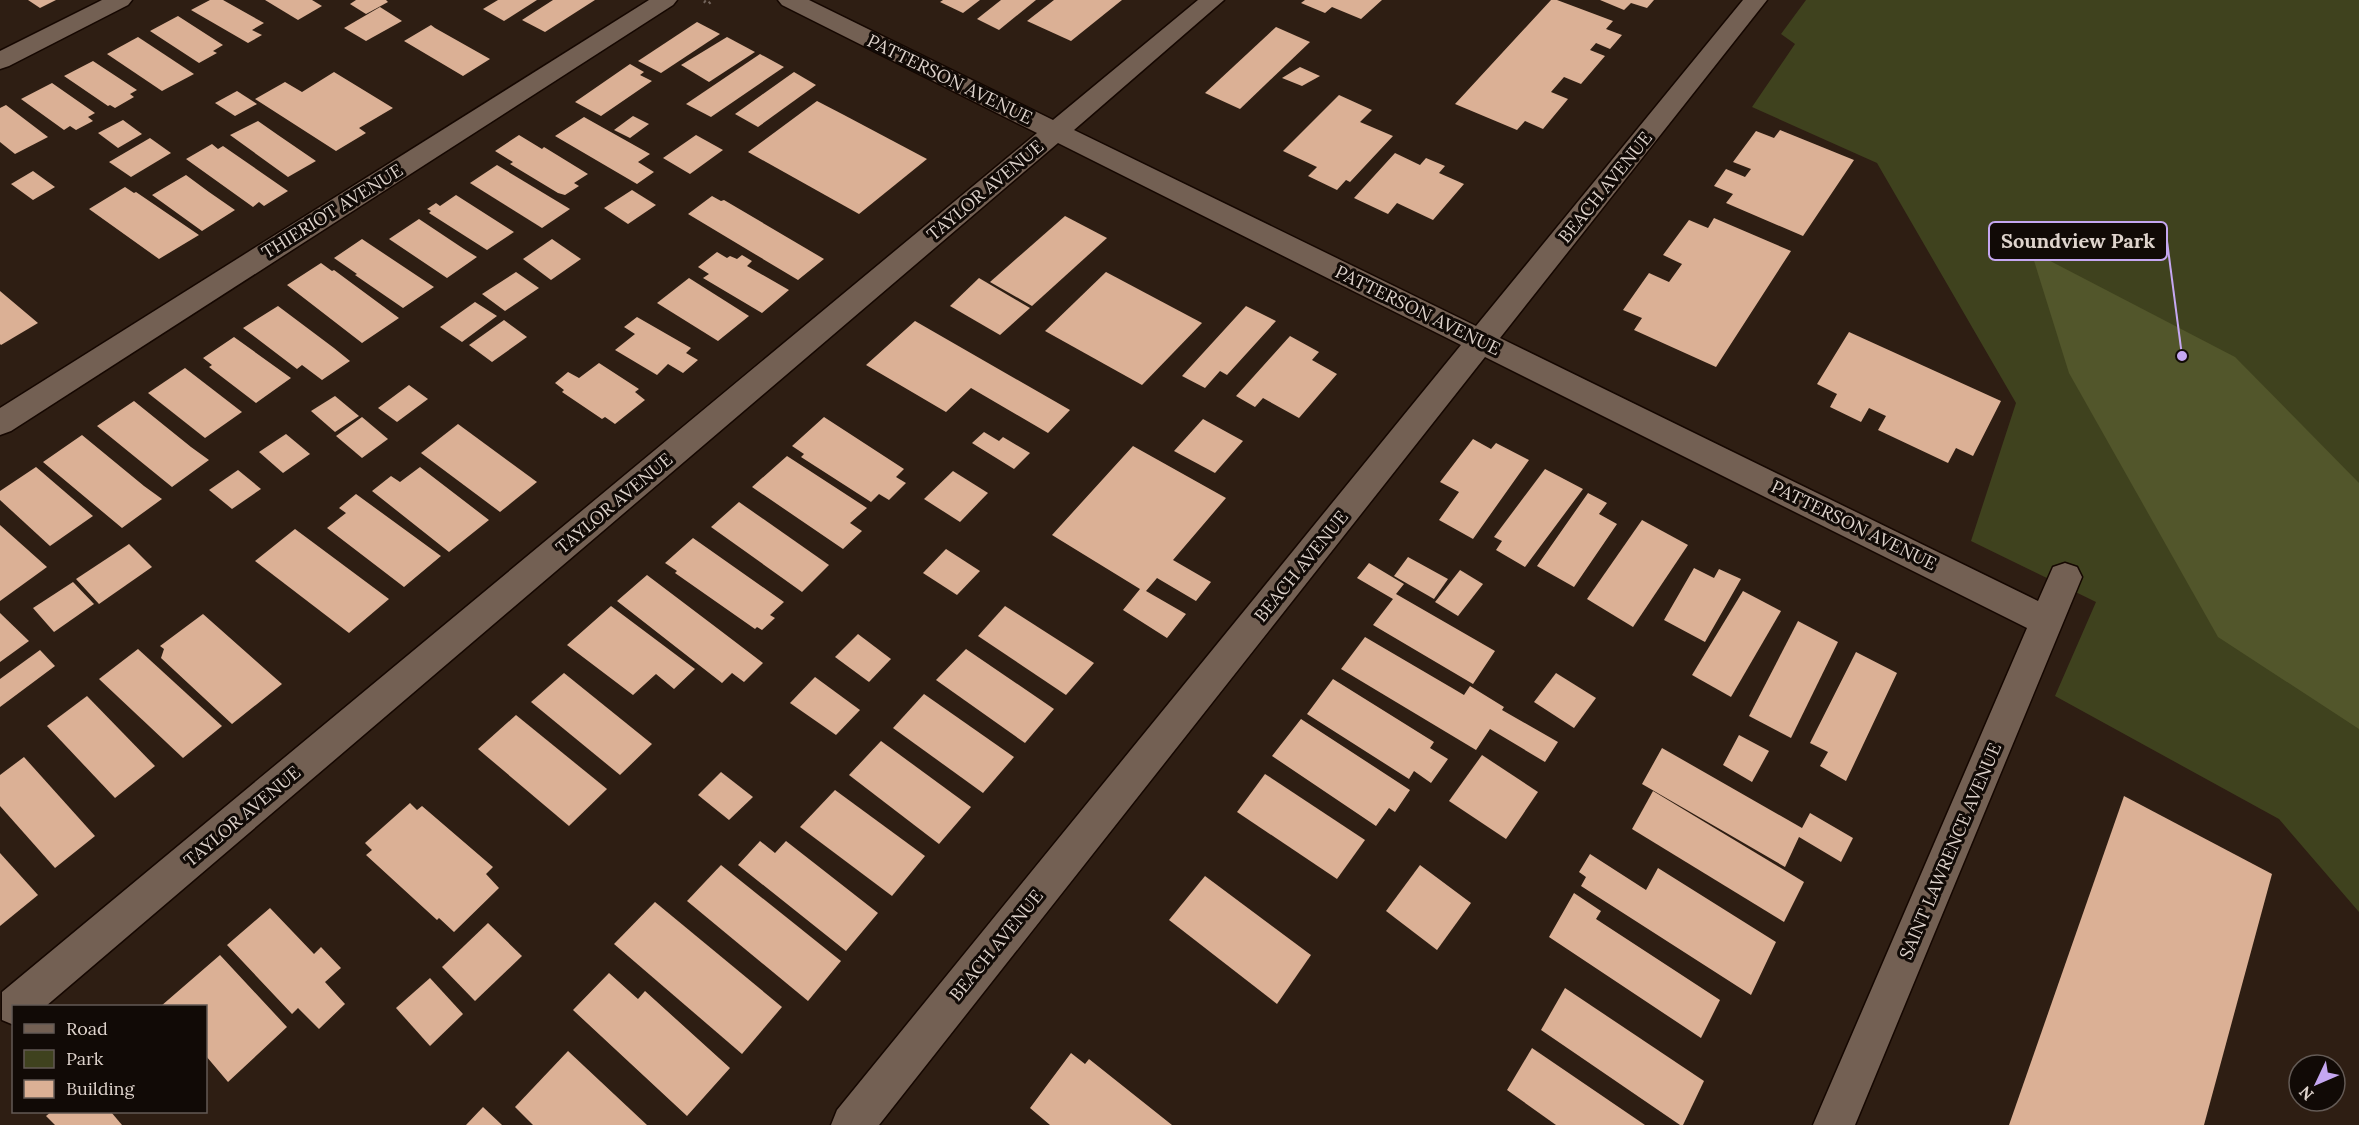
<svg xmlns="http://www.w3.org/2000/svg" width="2359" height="1125" font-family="Lora,serif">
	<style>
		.green { fill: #3f421e }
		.forest { fill: #52562b }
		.building { fill: #dbb095 }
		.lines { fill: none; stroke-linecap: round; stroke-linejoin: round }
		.street-casing { stroke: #150701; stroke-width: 3 }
		.path { stroke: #73655c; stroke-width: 3; stroke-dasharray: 2 4; stroke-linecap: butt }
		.street { fill: #736053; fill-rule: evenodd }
		.labels { text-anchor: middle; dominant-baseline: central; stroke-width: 6; stroke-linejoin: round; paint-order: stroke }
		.street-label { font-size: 18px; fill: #ded3cc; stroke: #110a06 }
		.leader { fill: none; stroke: #c5a7f1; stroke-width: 2 }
		.callout-dot { fill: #c5a7f1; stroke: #110a06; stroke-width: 2 }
		.callout { fill: #110a06; stroke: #c5a7f1; stroke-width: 2 }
		.callout-label { font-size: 20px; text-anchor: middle; font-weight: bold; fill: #ded3cc }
	</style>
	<rect width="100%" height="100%" fill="#2e1e13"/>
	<polygon class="green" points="1806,0 2359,0 2359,912 2279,819 2055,696 2096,602 1971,541 2016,403 1877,163 1752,107 1795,44 1781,34"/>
	<polygon class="forest" points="2031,251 2235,357 2359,483 2359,729 2218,637 2069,373"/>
	<g class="building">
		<polygon points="28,0 56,0 40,8"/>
		<polygon points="210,0 223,0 264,23 252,30 262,35 248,43 191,10"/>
		<polygon points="265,0 312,0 322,6 298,20"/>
		<polygon points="356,0 386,0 388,2 366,14 350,4"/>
		<polygon points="498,0 537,0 504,21 483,9"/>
		<polygon points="553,0 595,0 545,32 522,20"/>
		<polygon points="943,0 980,0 963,13 940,2"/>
		<polygon points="1001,0 1036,0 999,30 977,19"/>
		<polygon points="1054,0 1122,0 1071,41 1027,21"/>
		<polygon points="1305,0 1382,0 1361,19 1332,7 1325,13 1301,3"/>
		<polygon points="1551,0 1557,0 1613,21 1606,29 1622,35 1610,49 1596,43 1590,50 1605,56 1581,84 1564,77 1551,92 1568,99 1543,129 1525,121 1517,130 1455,104"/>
		<polygon points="1600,0 1654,0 1647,8 1631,3 1624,10"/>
		<polygon points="380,7 402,21 366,41 344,28"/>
		<polygon points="178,16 223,45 213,51 217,53 199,63 150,31"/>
		<polygon points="697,22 720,34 661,73 638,61"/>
		<polygon points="431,25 435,28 490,59 463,76 404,41"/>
		<polygon points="1276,27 1310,42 1240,109 1205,93"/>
		<polygon points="138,37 194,74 162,91 107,54"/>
		<polygon points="727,37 755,52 709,82 681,65"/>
		<polygon points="760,54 784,67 711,117 686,104"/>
		<polygon points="93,61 137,90 130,94 134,97 115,108 110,105 108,106 64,76"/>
		<polygon points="630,64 644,72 640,75 652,81 601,116 575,102"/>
		<polygon points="1300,67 1320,76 1302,86 1282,78"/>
		<polygon points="334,72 393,108 359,128 366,133 336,151 255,99 285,82 302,92"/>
		<polygon points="794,72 816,85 758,127 735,114"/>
		<polygon points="52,83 95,113 88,117 93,121 76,130 70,126 64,130 21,99"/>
		<polygon points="237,91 257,104 235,116 215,103"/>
		<polygon points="1339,95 1372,110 1360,122 1393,136 1350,182 1346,180 1337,190 1308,176 1317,167 1283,151"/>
		<polygon points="817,101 844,115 927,159 859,214 748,152"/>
		<polygon points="6,105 48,137 15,154 0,142 0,108"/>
		<polygon points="633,116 649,124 630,138 614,130"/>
		<polygon points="584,117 650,154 638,162 654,172 637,184 555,136"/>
		<polygon points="123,120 142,134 118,148 98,133"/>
		<polygon points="258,121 278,135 316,161 288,177 230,135"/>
		<polygon points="1780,130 1854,160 1803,236 1726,203 1733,194 1714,186 1726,169 1745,177 1751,169 1733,162 1756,131 1774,138"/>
		<polygon points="519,135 542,149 544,147 588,174 574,183 579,186 565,195 558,193 510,164 513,162 495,151"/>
		<polygon points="696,135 723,150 690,174 663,158"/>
		<polygon points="150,138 171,153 131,177 109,162"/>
		<polygon points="212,144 218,149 223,146 288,191 264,206 259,202 253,207 186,159"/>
		<polygon points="1395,153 1420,165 1426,158 1445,166 1439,173 1464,184 1433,220 1397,203 1388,214 1354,198"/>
		<polygon points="497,165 570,209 542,228 470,183"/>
		<polygon points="33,171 55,187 33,200 11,184"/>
		<polygon points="186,175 209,192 235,210 202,231 152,195"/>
		<polygon points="125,187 134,193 136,192 199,235 159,259 89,209"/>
		<polygon points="632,190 656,205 628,224 604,208"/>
		<polygon points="456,195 514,232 487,250 429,213 431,211 427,209 436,203 440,206"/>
		<polygon points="712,196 721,201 724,200 824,259 798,280 688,214"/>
		<polygon points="1065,216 1107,238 1032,306 990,282"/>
		<polygon points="1714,218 1791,251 1716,367 1634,330 1642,318 1623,310 1649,273 1669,282 1682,264 1663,255 1689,220 1708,228"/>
		<polygon points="419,219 464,249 477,257 447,278 389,239"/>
		<polygon points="362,239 434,287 403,308 355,275 357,274 334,258"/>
		<polygon points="552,239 581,259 551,280 523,259"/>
		<polygon points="717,252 727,258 730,256 737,259 742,255 752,261 747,266 789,290 762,313 703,278 709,274 698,267"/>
		<polygon points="321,263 332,271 334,270 399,318 362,343 287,285"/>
		<polygon points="516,272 539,288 505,311 482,294"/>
		<polygon points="1106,272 1202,323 1142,385 1045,331"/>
		<polygon points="689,278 738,309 749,316 718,341 657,303"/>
		<polygon points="979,278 1030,308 1000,335 950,306"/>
		<polygon points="0,291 38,323 1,345 0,344"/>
		<polygon points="475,302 497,316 462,342 440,327"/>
		<polygon points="278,306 334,348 350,361 322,380 302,365 297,369 243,328"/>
		<polygon points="1246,306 1276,321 1227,375 1220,371 1205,388 1182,376"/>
		<polygon points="637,317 691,348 686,353 698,360 683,373 668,364 657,375 615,350 635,334 624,327"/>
		<polygon points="504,320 527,337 492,362 469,345"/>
		<polygon points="915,321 1070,410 1048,433 971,388 946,412 866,365"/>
		<polygon points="1849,332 2001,401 1973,456 1956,448 1948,463 1878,430 1886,416 1869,408 1861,422 1830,407 1837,394 1817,384"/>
		<polygon points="1290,336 1319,352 1312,360 1337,374 1299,418 1263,398 1255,407 1236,396"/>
		<polygon points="234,337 291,378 256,403 209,367 212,365 203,358"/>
		<polygon points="599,363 639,389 635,392 645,400 615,424 605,417 602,419 562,392 564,390 555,383 568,372 579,378"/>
		<polygon points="185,368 242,412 205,438 148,393"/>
		<polygon points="409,385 428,399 397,422 378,408"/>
		<polygon points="335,396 359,416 335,432 311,411"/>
		<polygon points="134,401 191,447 209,460 172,487 97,426"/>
		<polygon points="362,417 388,439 362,458 336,436"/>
		<polygon points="824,417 904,469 896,477 906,483 889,500 879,494 871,502 801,457 804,454 792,446"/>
		<polygon points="1203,419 1243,441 1215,473 1174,451"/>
		<polygon points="458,424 537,482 500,512 421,453"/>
		<polygon points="984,432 999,441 1003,437 1030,453 1014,469 972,443"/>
		<polygon points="286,434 310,454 283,473 259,452"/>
		<polygon points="82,435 144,486 162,499 122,528 43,462"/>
		<polygon points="1473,439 1491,449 1496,443 1529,460 1473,539 1439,520 1459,492 1440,482"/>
		<polygon points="1133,446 1226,498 1173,560 1211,582 1196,601 1157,578 1146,591 1186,614 1167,638 1123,610 1140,589 1052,535"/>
		<polygon points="787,456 867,508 850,523 862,531 843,549 752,487"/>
		<polygon points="36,467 93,516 50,546 0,500 0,491"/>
		<polygon points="420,467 489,520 449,552 372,491 391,476 400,482"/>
		<polygon points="1545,469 1583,489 1525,567 1496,550 1502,541 1494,537"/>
		<polygon points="238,470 261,489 232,509 209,490"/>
		<polygon points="953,471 988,493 960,522 924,499"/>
		<polygon points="1588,493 1607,503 1599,514 1617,524 1574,587 1537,566"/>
		<polygon points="356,494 441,556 404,587 327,528 346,513 339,508"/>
		<polygon points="739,502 829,565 802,592 711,527"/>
		<polygon points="1642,520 1688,545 1633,627 1587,599"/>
		<polygon points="0,525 47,567 0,601"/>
		<polygon points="295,529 389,599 349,633 255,561"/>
		<polygon points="693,538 784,602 770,615 775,618 762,630 757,627 755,629 675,573 677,571 665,563"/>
		<polygon points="129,544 152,567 99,604 76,579"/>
		<polygon points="946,549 980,571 957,595 923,573"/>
		<polygon points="1408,557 1448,579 1434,599 1394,576"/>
		<polygon points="1369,563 1404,584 1396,594 1495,651 1473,684 1373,625 1393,599 1357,578"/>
		<polygon points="1694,568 1714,578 1719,569 1741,579 1705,642 1664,620"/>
		<polygon points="1460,570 1483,584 1458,616 1435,602"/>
		<polygon points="647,575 717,628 763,663 744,682 732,673 722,683 617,601"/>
		<polygon points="73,582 94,604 54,632 33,608"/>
		<polygon points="1743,591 1781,611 1731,697 1692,675"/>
		<polygon points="611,606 695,669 674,689 656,674 633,695 567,645"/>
		<polygon points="1005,606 1094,663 1066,695 978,636"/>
		<polygon points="0,613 29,641 0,662"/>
		<polygon points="203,614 282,684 232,724 161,658 164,649 160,646"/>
		<polygon points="1798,621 1838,642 1791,738 1749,716"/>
		<polygon points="858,634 891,659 869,682 835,657"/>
		<polygon points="1365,637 1464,695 1470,686 1504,707 1502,710 1558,742 1545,762 1490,729 1476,750 1341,669"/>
		<polygon points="138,649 222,726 183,758 99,679"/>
		<polygon points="966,649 1054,709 1025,743 936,680"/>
		<polygon points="40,650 55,666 0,707 0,679"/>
		<polygon points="1856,652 1897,673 1846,781 1820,766 1828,752 1810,743"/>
		<polygon points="564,673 652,744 620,775 531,702"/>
		<polygon points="1556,673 1596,698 1574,728 1534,702"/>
		<polygon points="815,677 860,710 836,735 790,703"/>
		<polygon points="1333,679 1434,742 1430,748 1448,759 1431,783 1414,771 1409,779 1307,714"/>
		<polygon points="924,694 1014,757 983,793 893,728"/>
		<polygon points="87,696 155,766 115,798 47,726"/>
		<polygon points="516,715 607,789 569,826 478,749"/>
		<polygon points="1301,719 1410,790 1395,812 1389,808 1376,826 1272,756"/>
		<polygon points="1739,735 1769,751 1752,782 1723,765"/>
		<polygon points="881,741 971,807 939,844 849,775"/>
		<polygon points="1662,748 1802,828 1810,813 1853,838 1841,862 1799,837 1785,867 1642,784"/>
		<polygon points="1482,755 1538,792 1506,839 1449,801"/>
		<polygon points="24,757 95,836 55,868 0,806 0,775"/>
		<polygon points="721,772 753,797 729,820 698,795"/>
		<polygon points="1265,774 1365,840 1337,879 1237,812"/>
		<polygon points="835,790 925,856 892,896 800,827"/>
		<polygon points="1653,791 1804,882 1784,922 1632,829"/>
		<polygon points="2124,796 2272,874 2204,1125 2009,1125"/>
		<polygon points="410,803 417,810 422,806 493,867 486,874 499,888 454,932 439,918 437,920 366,855 372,850 365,843"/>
		<polygon points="760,841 775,853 786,841 878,913 846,951 738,865"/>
		<polygon points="0,853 38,895 0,926"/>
		<polygon points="1590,854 1646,890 1658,868 1776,942 1751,995 1581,886 1586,877 1579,872"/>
		<polygon points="721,865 841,961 808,1001 687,901"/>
		<polygon points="1420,865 1471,903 1437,950 1386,911"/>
		<polygon points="1205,876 1311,955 1277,1004 1169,920"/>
		<polygon points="1574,893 1601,911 1596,919 1720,1000 1701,1038 1549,937"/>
		<polygon points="655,902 782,1007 742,1054 614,944"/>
		<polygon points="270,908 314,954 321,947 341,968 325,982 345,1004 319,1029 298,1008 292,1014 227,945"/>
		<polygon points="488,923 522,956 475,1001 442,967"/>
		<polygon points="220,955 287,1027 228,1082 206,1056 206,1006 161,1006"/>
		<polygon points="609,973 638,999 645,991 730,1068 687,1116 573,1010"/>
		<polygon points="430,978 463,1014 430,1046 396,1008"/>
		<polygon points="1565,988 1704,1081 1683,1125 1680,1125 1541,1030"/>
		<polygon points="1532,1048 1645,1125 1556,1125 1507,1090"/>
		<polygon points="568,1051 647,1125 533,1125 515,1107"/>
		<polygon points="1071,1053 1085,1064 1089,1059 1172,1125 1050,1125 1030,1108"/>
		<polygon points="483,1107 502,1125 466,1125"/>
		<polygon points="51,1112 111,1112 122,1125 55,1125 46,1116"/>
	</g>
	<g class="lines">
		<g class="street-casing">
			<g id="street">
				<polygon points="102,0 132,0 128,5 9,66 0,69 0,51"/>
				<polygon points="649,0 677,0 673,5 11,431 0,435 0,408"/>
				<polygon points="778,0 809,0 1053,120 1198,0 1224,0 1074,130 1476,326 1743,0 1767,0 1500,338 2038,601 2053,567 2065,563 2077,567 2082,577 1855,1125 1813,1125 2027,628 1485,357 879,1125 831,1125 837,1110 1461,345 1058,143 46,1006 14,1006 14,1025 2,1020 2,992 1037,133 782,5"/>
			</g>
		</g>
		<polyline class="path" points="704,1 708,4 713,0"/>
		<use href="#street" class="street"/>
	</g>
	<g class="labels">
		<g class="street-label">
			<text transform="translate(950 79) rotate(26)">PATTERSON AVENUE</text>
			<text transform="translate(1605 187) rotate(-51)">BEACH AVENUE</text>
			<text transform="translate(985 190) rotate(-40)">TAYLOR AVENUE</text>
			<text transform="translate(332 211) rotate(-32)">THIERIOT AVENUE</text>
			<text transform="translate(1418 310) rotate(26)">PATTERSON AVENUE</text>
			<text transform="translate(614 503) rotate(-40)">TAYLOR AVENUE</text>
			<text transform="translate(1854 525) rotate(26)">PATTERSON AVENUE</text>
			<text transform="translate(1301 566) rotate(-51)">BEACH AVENUE</text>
			<text transform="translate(242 816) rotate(-40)">TAYLOR AVENUE</text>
			<text transform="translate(1950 851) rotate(-67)">SAINT LAWRENCE AVENUE</text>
			<text transform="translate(996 945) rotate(-51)">BEACH AVENUE</text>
		</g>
	</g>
	<path class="leader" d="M2182 356L2167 241"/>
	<circle class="callout-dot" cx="2182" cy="356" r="6"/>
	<rect class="callout" x="1989" y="222" width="178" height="38" rx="6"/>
	<g class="callout-label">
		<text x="2078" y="248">Soundview Park</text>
	</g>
	<rect x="12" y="1005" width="195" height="108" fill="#110a06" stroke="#635a55" stroke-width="1.5"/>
	<rect x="24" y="1024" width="30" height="9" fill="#736053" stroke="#635a55" stroke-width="1.5"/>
	<text x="66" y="1035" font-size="18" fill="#ded3cc">Road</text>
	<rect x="24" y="1050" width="30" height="18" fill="#3f421e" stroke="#635a55" stroke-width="1.5"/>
	<text x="66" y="1065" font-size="18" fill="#ded3cc">Park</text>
	<rect x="24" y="1080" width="30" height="18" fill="#dbb095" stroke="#635a55" stroke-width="1.5"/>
	<text x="66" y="1095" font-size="18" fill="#ded3cc">Building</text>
	<g transform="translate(2317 1083) rotate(226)"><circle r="28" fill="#110a06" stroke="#635a55" stroke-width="1.5"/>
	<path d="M0-4.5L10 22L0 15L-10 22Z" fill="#c5a7f1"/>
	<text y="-9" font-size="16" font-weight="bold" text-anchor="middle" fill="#ded3cc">N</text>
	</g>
</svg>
